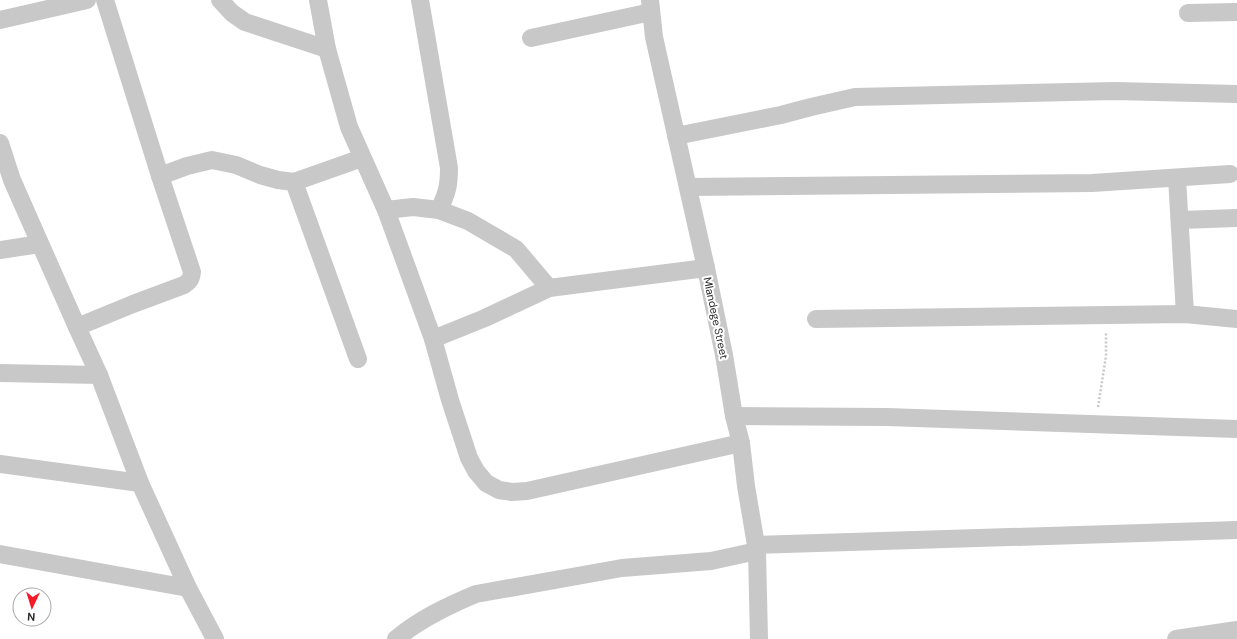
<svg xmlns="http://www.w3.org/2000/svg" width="1237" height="639" font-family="'DM Sans',sans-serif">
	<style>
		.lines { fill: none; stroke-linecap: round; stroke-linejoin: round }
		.path { stroke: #c8c8c8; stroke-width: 2.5; stroke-dasharray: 2 2; stroke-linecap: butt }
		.minor { stroke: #c8c8c8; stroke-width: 18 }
		.labels { text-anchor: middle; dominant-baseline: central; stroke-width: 4; stroke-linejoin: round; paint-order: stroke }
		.street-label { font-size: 11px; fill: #2b2b2b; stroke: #fff }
	</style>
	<rect width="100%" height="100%" fill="#fff"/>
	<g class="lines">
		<polyline class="path" points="1098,407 1106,356 1106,333"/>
		<g class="minor">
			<polyline points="220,0 232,13 245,22 327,49"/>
			<polyline points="318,0 327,49 349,127 386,210 433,339 450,400 469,458 476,471 486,483 499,490 512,492 527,491 741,443"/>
			<path d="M420,0L449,168C449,186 447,193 439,210"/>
			<polyline points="650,0 654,37 706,268 724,355 734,416 741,443 746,486 757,551 759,639"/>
			<polyline points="1188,13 1237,12"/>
			<polyline points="0,20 87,0"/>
			<polyline points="531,38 651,12"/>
			<polyline points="676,136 781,115 811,107 855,97 1115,91 1237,94"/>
			<polyline points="0,143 12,180 77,327 99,375 140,483 188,588 215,639"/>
			<polyline points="160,176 187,166 212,160 236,165 260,175 278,180 294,182 362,158"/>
			<polyline points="1177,178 1185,314"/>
			<polyline points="294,182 358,359"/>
			<polyline points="688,187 1092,183 1230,174"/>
			<polyline points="386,210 413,207 439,210 468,221 516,249 549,288"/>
			<polyline points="1180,220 1237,218"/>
			<polyline points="0,250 40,244"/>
			<polyline points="816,319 1185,314 1237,319"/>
			<path d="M77,327L133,304L184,285C190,281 191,279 192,272L160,176L105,0"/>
			<polyline points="433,339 485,318 549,288 706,268"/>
			<polyline points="0,373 99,375"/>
			<polyline points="734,416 887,417 1237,429"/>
			<polyline points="0,464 140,483"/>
			<polyline points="756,545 1237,530"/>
			<polyline points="0,554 188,588"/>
			<path d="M396,639C420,619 447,606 476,594L622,568L711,561L757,551"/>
			<polyline points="1176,639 1237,630"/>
		</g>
	</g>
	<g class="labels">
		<g class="street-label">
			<text transform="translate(716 318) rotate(78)">Mlandege Street</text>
		</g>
	</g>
	<g transform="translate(32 607) rotate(184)"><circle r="19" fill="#ffffff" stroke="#aaaaaa"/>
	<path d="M0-3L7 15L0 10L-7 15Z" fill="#f61a26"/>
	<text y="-6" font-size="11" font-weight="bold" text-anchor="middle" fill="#2b2b2b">N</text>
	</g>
</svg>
